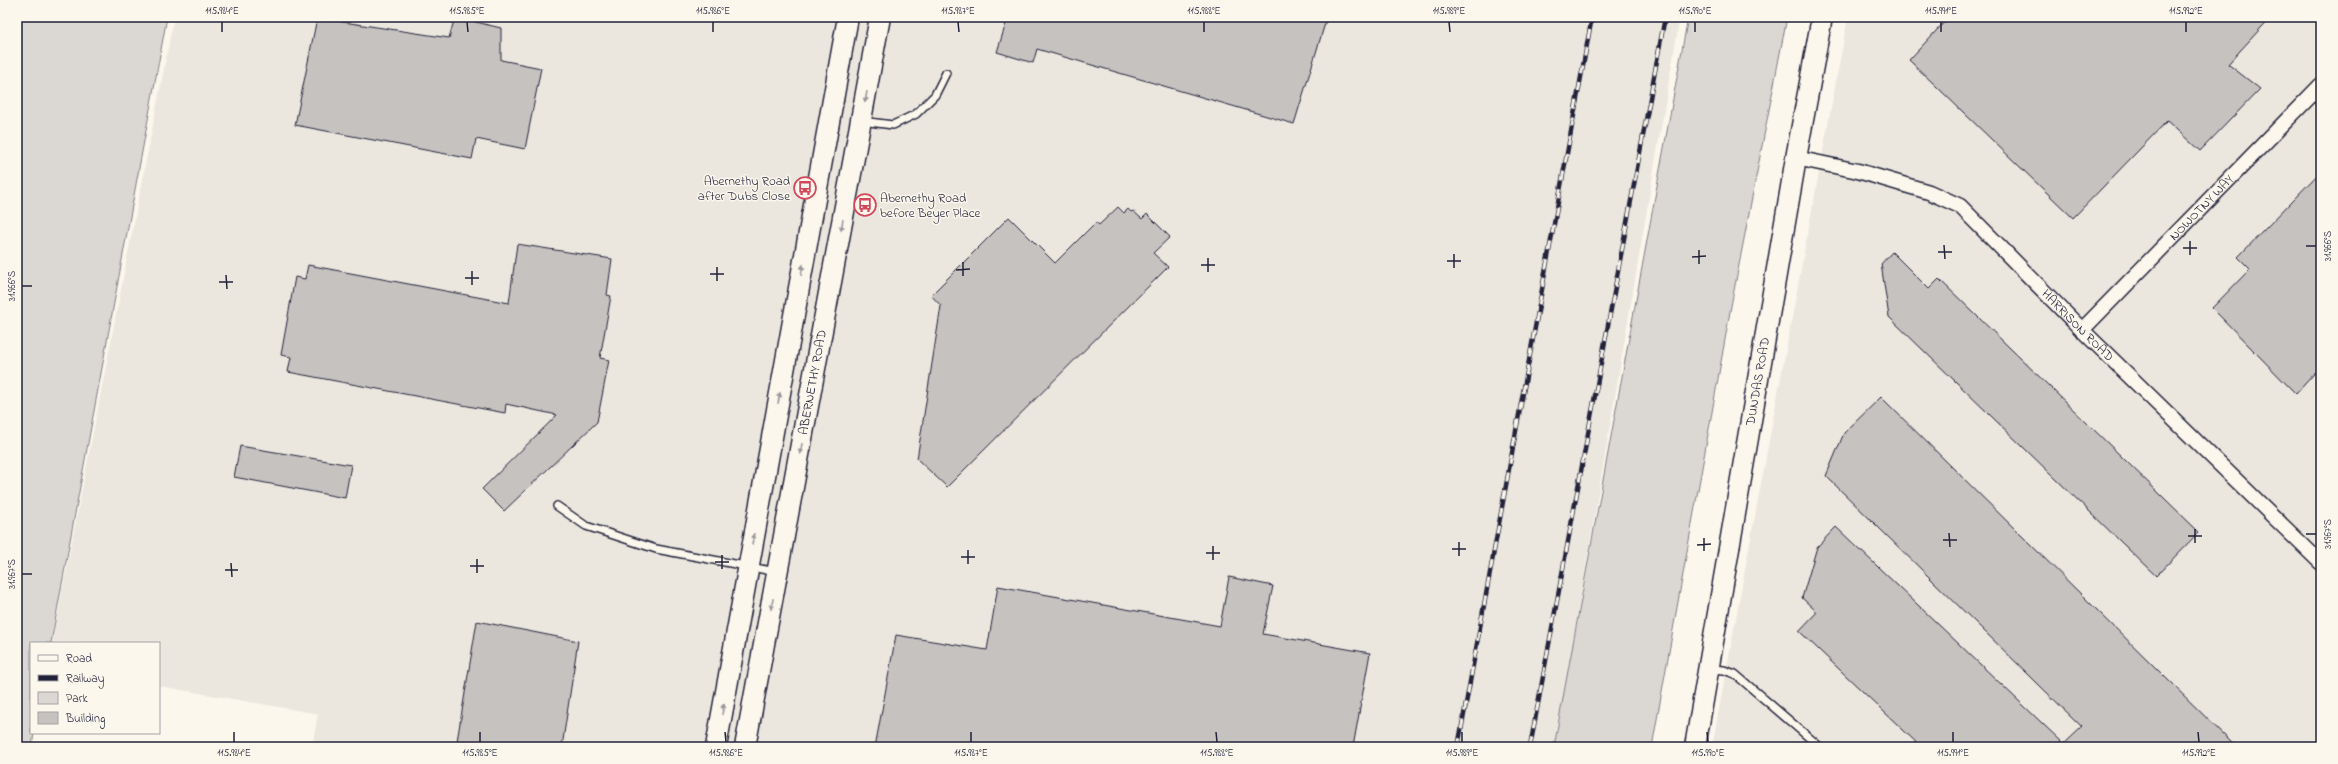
<svg xmlns="http://www.w3.org/2000/svg" width="2338" height="764" font-family="'Indie Flower',sans-serif">
	<style>
		.built { fill: #ebe7df }
		.green { fill: #dbd8d3; stroke: #7e7d87 }
		.building { fill: #c6c2c0; stroke: #22223b }
		.lines { fill: none; stroke-linecap: round; stroke-linejoin: round }
		.lane-casing { stroke: #22223b; stroke-width: 10 }
		.street-casing { stroke: #22223b; stroke-width: 17 }
		.secondary-casing { stroke: #22223b; stroke-width: 23 }
		.lane { stroke: #fbf7ec; stroke-width: 7 }
		.street { stroke: #fbf7ec; stroke-width: 14 }
		.secondary { stroke: #fbf7ec; stroke-width: 20 }
		.rail-casing { stroke: #22223b; stroke-width: 4.5 }
		.rail { stroke: #fbf7ec; stroke-width: 3; stroke-dasharray: 9; stroke-linecap: butt }
		.oneway { fill: #99979c }
		.ticks { fill: none; stroke: #22223b; stroke-width: 1.5 }
		.labels { text-anchor: middle; dominant-baseline: central; stroke-width: 3; stroke-linejoin: round; paint-order: stroke }
		.poi-label { font-size: 13px; fill: #22223b; stroke: #fbf7ec; text-anchor: end }
		.street-label { font-size: 13px; fill: #22223b; stroke: #fbf7ec }
		.neatline { fill: none; stroke: #22223b; stroke-width: 1.5 }
		.ticks-label { font-size: 10px; text-anchor: middle; fill: #22223b }
	</style>
	<rect width="100%" height="100%" fill="#fbf7ec"/>
	<filter id="ink" filterUnits="userSpaceOnUse"><feTurbulence type="fractalNoise" baseFrequency=".025" numOctaves="2"/><feDisplacementMap in="SourceGraphic" scale="8" xChannelSelector="R" yChannelSelector="G"/><feConvolveMatrix kernelMatrix="1 2 1 2 8 2 1 2 1" color-interpolation-filters="sRGB"/></filter>
	<g filter="url(#ink)">
		<g class="built">
			<polygon points="174,17 1680,17 1555,747 312,747 318,714 159,686 159,643 52,643"/>
			<polygon points="1848,17 2321,17 2321,747 1712,747"/>
		</g>
		<g class="green">
			<polygon points="17,17 167,17 51,643 31,643 31,733 34,733 32,747 17,747"/>
			<polygon points="1688,17 1787,17 1731,306 1652,747 1554,747"/>
		</g>
		<g class="building">
			<polygon points="455,17 501,28 501,60 541,68 525,149 476,139 472,159 295,125 317,18 449,38"/>
			<polygon points="1008,17 1327,17 1294,124 1037,49 1033,63 997,52"/>
			<polygon points="1949,17 2271,17 2228,64 2260,89 2200,151 2167,121 2073,218 1909,60"/>
			<polygon points="2321,171 2321,366 2296,394 2212,308 2250,269 2238,257"/>
			<polygon points="1118,207 1124,213 1128,209 1131,212 1133,211 1142,219 1147,214 1170,237 1153,253 1168,267 947,487 917,459 941,306 931,295 1009,217 1055,263 1096,222 1099,225"/>
			<polygon points="517,244 612,259 607,295 611,296 600,358 609,360 597,422 504,511 482,489 557,415 506,404 505,413 288,372 291,357 281,355 295,277 305,279 308,265 509,303"/>
			<polygon points="1892,252 1929,289 1939,279 2199,532 2156,576 1889,317 1881,264"/>
			<polygon points="1881,397 2236,747 1921,747 1799,631 1817,612 1802,598 1817,547 1836,527 2064,744 2082,727 1826,476 1844,433"/>
			<polygon points="240,446 351,465 345,498 234,477"/>
			<polygon points="1229,577 1273,586 1263,634 1370,653 1353,747 875,747 896,635 987,650 998,586 1220,626"/>
			<polygon points="477,621 578,641 562,747 456,747"/>
		</g>
		<g class="lines">
			<g class="lane-casing">
				<g id="lane">
					<polyline points="861,121 893,125 916,114 935,95 946,73"/>
					<polyline points="557,506 586,526 656,549 777,572"/>
					<polyline points="1711,669 1724,670 1735,674 1820,747"/>
				</g>
			</g>
			<g class="street-casing">
				<g id="street">
					<path id="s1" d="M1796,158L1858,171L1929,192L1960,206L2082,330L2321,563"/>
					<path id="s2" d="M2082,330L2321,85"/>
				</g>
			</g>
			<g class="secondary-casing">
				<g id="secondary">
					<polyline points="716,747 848,17"/>
					<path id="s3" d="M745,747L880,17"/>
					<path id="s4" d="M1695,747L1796,158L1822,17"/>
				</g>
			</g>
			<use href="#lane" class="lane"/>
			<use href="#street" class="street"/>
			<use href="#secondary" class="secondary"/>
			<g class="rail-casing">
				<g id="rail">
					<polyline points="1458,747 1592,17"/>
					<polyline points="1530,747 1665,17"/>
				</g>
			</g>
			<use href="#rail" class="rail"/>
		</g>
		<defs><path id="oneway-solid" d="M-6-.8H1V-3.2L6.5 0L1 3.2V.8H-6Z"/></defs>
		<g class="oneway">
			<use href="#oneway-solid" transform="translate(866 97) rotate(100)"/>
			<use href="#oneway-solid" transform="translate(842 225) rotate(100)"/>
			<use href="#oneway-solid" transform="translate(802 270) rotate(-80)"/>
			<use href="#oneway-solid" transform="translate(779 398) rotate(-80)"/>
			<use href="#oneway-solid" transform="translate(801 449) rotate(100)"/>
			<use href="#oneway-solid" transform="translate(753 539) rotate(-80)"/>
			<use href="#oneway-solid" transform="translate(772 604) rotate(101)"/>
			<use href="#oneway-solid" transform="translate(723 709) rotate(-80)"/>
		</g>
	</g>
	<path class="ticks" d="M222,22V32M467,22L468,32M713,22V32M958,22L959,32M1204,22V32M1449,22L1450,32M1695,22V32M1941,22V32M2186,22V32M2190,241V255M1944,245L1945,259M2306,246H2316M2183,248H2197M1699,250V264M1938,252H1952M1454,254V268M1692,257L1706,256M1208,258V272M1447,261H1461M963,262V276M1201,265H1215M717,267V281M956,270L970,269M472,271V285M710,274H724M226,275L227,289M465,278H479M219,282H233M22,286H32M2195,529V543M1949,533L1950,547M2306,534H2316M2188,536H2202M1704,538V551M1943,540H1957M1459,542V556M1697,545L1711,544M1213,546V560M1452,549H1466M968,550V564M1206,553H1220M722,555V569M961,557H975M477,559V573M715,562H729M231,563L232,577M470,566H484M225,570H238M22,574H32M234,732V742M480,732V742M725,732L726,742M971,732V742M1216,732L1217,742M1462,732V742M1707,732L1708,742M1953,732V742M2198,732L2199,742"/>
	<defs>
		<g id="bus-ring" transform="scale(1.15)"><circle r="9.5" fill="#fbf7ec" stroke="#d1495b" stroke-width="1.5"/><path d="M-5-6H5V4H4V6H2V4H-2V6H-4V4H-5ZM-3.5-4V0h7V-4ZM-3.5 1.2v1.5H-2V1.2ZM2 1.2v1.5H3.5V1.2Z" fill="#d1495b"/></g>
	</defs>
	<g fill-rule="evenodd">
		<use href="#bus-ring" x="805" y="188"/>
		<use href="#bus-ring" x="865" y="205"/>
	</g>
	<g class="labels">
		<g class="poi-label">
			<text x="790" y="181">Abernethy Road<tspan x="790" dy="15">after Dubs Close</tspan></text>
			<text x="880" y="198" text-anchor="start">Abernethy Road<tspan x="880" dy="15">before Beyer Place</tspan></text>
		</g>
		<g class="street-label">
			<text stroke="none"><textPath href="#s2" startOffset="171">NOWOTNY WAY</textPath></text>
			<text stroke="none"><textPath href="#s1" startOffset="339">HARRISON ROAD</textPath></text>
			<text stroke="none"><textPath href="#s3" startOffset="371">ABERNETHY ROAD</textPath></text>
			<text stroke="none"><textPath href="#s4" startOffset="371">DUNDAS ROAD</textPath></text>
		</g>
	</g>
	<rect width="2338" height="764" fill="none" stroke="#fbf7ec" stroke-width="44"/>
	<rect x="30" y="642" width="130" height="92" fill="#fbf7ec" stroke="#a4a2a5"/>
	<rect x="38" y="655" width="20" height="6" fill="#fbf7ec" stroke="#a4a2a5"/>
	<text x="66" y="662" font-size="12" fill="#22223b">Road</text>
	<rect x="38" y="675" width="20" height="6" fill="#22223b" stroke="#a4a2a5"/>
	<text x="66" y="682" font-size="12" fill="#22223b">Railway</text>
	<rect x="38" y="692" width="20" height="12" fill="#dbd8d3" stroke="#a4a2a5"/>
	<text x="66" y="702" font-size="12" fill="#22223b">Park</text>
	<rect x="38" y="712" width="20" height="12" fill="#c6c2c0" stroke="#a4a2a5"/>
	<text x="66" y="722" font-size="12" fill="#22223b">Building</text>
	<rect x="22" y="22" width="2294" height="720" class="neatline"/>
	<g class="ticks-label">
		<text x="222" y="14">115.984°E</text>
		<text x="467" y="14">115.985°E</text>
		<text x="713" y="14">115.986°E</text>
		<text x="958" y="14">115.987°E</text>
		<text x="1204" y="14">115.988°E</text>
		<text x="1449" y="14">115.989°E</text>
		<text x="1695" y="14">115.990°E</text>
		<text x="1941" y="14">115.991°E</text>
		<text x="2186" y="14">115.992°E</text>
		<text transform="translate(2327 246) rotate(-90)" y="4">31.966°S</text>
		<text transform="translate(11 286) rotate(-90)" y="4">31.966°S</text>
		<text transform="translate(2327 534) rotate(-90)" y="4">31.967°S</text>
		<text transform="translate(11 574) rotate(-90)" y="4">31.967°S</text>
		<text x="234" y="756">115.984°E</text>
		<text x="480" y="756">115.985°E</text>
		<text x="726" y="756">115.986°E</text>
		<text x="971" y="756">115.987°E</text>
		<text x="1217" y="756">115.988°E</text>
		<text x="1462" y="756">115.989°E</text>
		<text x="1708" y="756">115.990°E</text>
		<text x="1953" y="756">115.991°E</text>
		<text x="2199" y="756">115.992°E</text>
	</g>
</svg>
